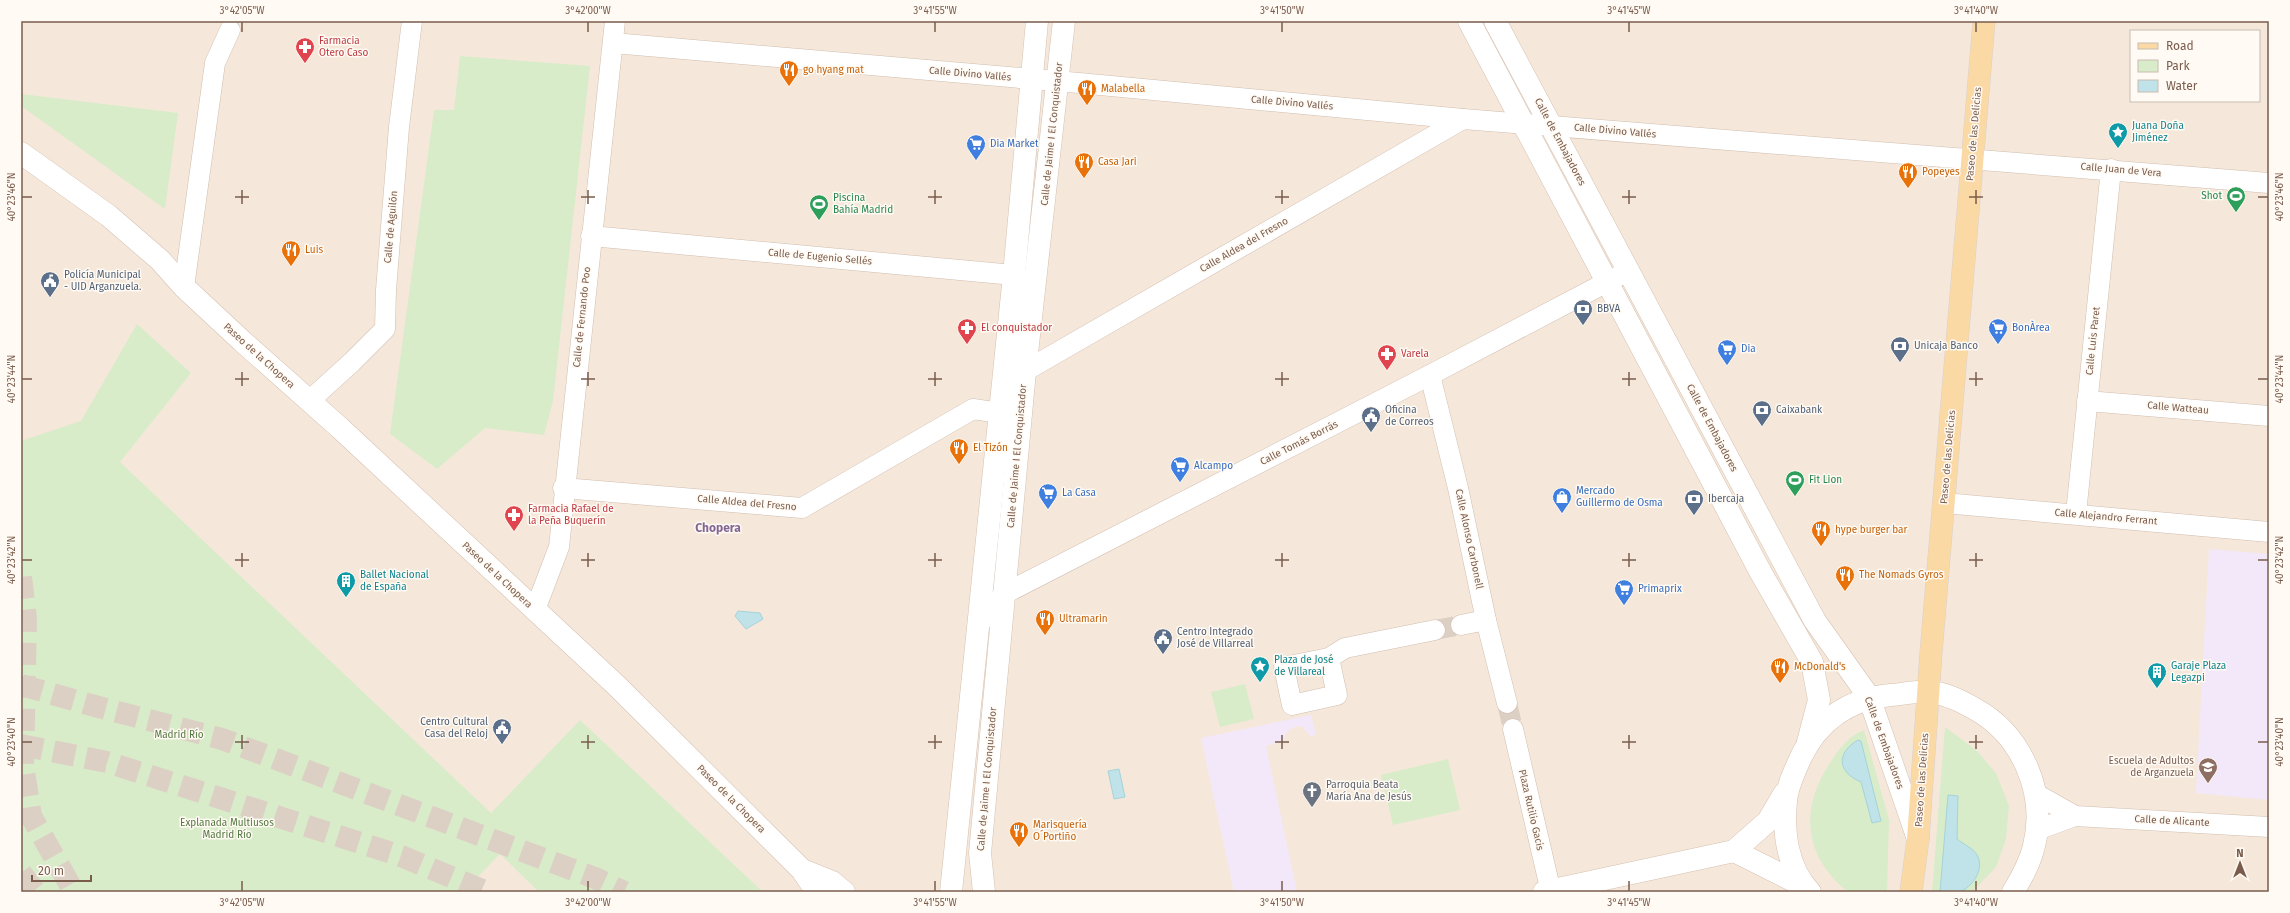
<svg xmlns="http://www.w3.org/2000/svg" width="2290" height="913" font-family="'Fira Sans',sans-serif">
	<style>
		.residential { fill: #f5e8da; fill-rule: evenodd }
		.education { fill: #f3e8fa }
		.green { fill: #d8ecc9 }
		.water { fill: #bfe3e8; stroke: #a5d3da }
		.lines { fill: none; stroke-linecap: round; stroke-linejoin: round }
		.street-tunnel { stroke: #dcd0c4; stroke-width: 20; stroke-dasharray: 20 10; stroke-linecap: butt }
		.highway-tunnel { stroke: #dcd0c4; stroke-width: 22; stroke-dasharray: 22 11; stroke-linecap: butt }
		.street-casing { stroke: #d1beb0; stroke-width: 21 }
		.secondary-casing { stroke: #d6c0b0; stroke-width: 23 }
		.primary-casing { stroke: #dad1cd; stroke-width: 23 }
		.street { stroke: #fff; stroke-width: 20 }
		.secondary { stroke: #fff; stroke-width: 22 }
		.primary { stroke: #fbd9a5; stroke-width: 22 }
		.ticks { fill: none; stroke: #7a5c4d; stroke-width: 1.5 }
		.labels { text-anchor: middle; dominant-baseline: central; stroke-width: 3; stroke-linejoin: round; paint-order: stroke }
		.health-label { font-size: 10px; fill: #be3a42; stroke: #fffaf3; text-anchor: start }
		.food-label { font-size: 10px; fill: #c56008; stroke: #fffaf3; text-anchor: start }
		.street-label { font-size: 10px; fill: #7a5c4d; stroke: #fffaf3 }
		.culture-label { font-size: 10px; fill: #0d838f; stroke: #fffaf3; text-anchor: start }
		.shop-label { font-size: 10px; fill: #366cbe; stroke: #fffaf3; text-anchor: start }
		.leisure-label { font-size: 10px; fill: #27864d; stroke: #fffaf3; text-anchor: start }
		.service-label { font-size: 10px; fill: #4e5e75; stroke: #fffaf3; text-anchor: start }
		.park-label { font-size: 10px; fill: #537a41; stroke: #fffaf3 }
		.education-label { font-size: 10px; fill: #785e54; stroke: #fffaf3; text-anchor: end }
		.worship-label { font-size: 10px; fill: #5b616d; stroke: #fffaf3; text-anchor: start }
		.quarter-label { font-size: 12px; font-weight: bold; fill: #846695; stroke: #fffaf3 }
		.neatline { fill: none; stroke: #7a5c4d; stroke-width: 1.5 }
		.ticks-label { font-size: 10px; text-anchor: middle; fill: #7a5c4d }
	</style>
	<rect width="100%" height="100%" fill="#fdf6ec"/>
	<path class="residential" d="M21,21H2269V892H60L21,837ZM2131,31H2259V101H2131Z"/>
	<g class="education">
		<polygon points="2209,549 2269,554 2269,800 2196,793"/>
		<polygon points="1311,715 1316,735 1310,736 1303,727 1296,726 1286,733 1284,741 1266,746 1297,892 1234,892 1201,738"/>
	</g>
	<g class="green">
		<polygon points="460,56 590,66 553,401 544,435 485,428 437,469 390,434 434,110 454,110"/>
		<polygon points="21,94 178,113 165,209 21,106"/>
		<polygon points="137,324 191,373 120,462 491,813 580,720 763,892 539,892 500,854 463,892 21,892 21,441 81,421"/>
		<polygon points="1245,684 1254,719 1220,727 1211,692"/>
		<polygon points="1945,727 1976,750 1996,773 2009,806 2006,839 1996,867 1972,892 1932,892"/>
		<path d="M1864,730L1889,820L1887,892H1848C1804,857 1799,809 1830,763C1839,749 1848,736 1864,730Z"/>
		<polygon points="1448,759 1460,810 1393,825 1381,775"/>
	</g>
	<g class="water">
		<polygon points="738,611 760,613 763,619 746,629 735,616"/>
		<path d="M1858,740L1861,741L1881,821L1872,823L1861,782C1837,772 1836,753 1858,740Z"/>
		<polygon points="1119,769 1125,797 1114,799 1108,771"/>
		<path d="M1948,795L1958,796L1957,839C1964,845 1974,848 1978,857C1984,870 1972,888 1959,892C1953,893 1946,892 1940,892Z"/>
	</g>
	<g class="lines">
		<g class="street-tunnel">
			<polyline points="1435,630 1461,625"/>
			<polyline points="1507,703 1513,729"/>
		</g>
		<g class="highway-tunnel">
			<polyline points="21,577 26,619 23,765 31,816 74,892"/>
			<polyline points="21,685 91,705 222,739 595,878 624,892"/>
			<polyline points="21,745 107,762 401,856 487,892"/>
			<polyline points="21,873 36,892"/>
		</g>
		<g class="street-casing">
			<g id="street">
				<polyline points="613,43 1079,83 1463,119 2269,183"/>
				<polyline points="591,236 1014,275 1023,289"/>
				<polyline points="184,287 215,63 230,30"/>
				<polyline points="1025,371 1463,119"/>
				<polyline points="1430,375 1458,488 1486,620 1507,703"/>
				<polyline points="309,401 352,362 385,329 386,290 399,127 412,21"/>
				<polyline points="2087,401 2269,416"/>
				<polyline points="563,488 802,508 973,409 1000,413"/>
				<polyline points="1944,503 2269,532"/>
				<polyline points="2076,514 2111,169"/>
				<polyline points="535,610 559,547 615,21"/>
				<polyline points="979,624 1004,594 1430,375 1628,271"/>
				<polyline points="1461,625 1486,620"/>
				<polyline points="1329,658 1337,695 1292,705 1284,667 1329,658 1345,648 1435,630"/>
				<polyline points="1513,729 1551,892"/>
				<polyline points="2036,794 2075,816"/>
				<polyline points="2037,830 2075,816 2269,827"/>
			</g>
		</g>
		<g class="secondary-casing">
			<g id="secondary">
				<polyline points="1469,21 1761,573 1812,662 1819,700 1808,742"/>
				<polyline points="1495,21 1815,621 1869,697 1918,839"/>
				<polyline points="21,153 109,216 160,260 184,287 242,341 340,428 617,686 802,870 817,892"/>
				<polyline points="1734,851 1804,886"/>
				<polyline points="802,870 832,882 844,892"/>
				<polyline points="951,892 1014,275 1037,21"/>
				<polyline points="984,892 980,853 1025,371 1064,21"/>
				<polyline points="1544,892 1734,851 1768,821 1784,794"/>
				<path d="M1810,892C1787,868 1783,832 1786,801C1787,786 1794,773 1800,759C1818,720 1849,699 1891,695C1903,694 1916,691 1927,692C1944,692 1961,701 1975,709C2022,735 2047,793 2034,846C2030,863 2022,877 2013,892"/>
			</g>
		</g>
		<g class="primary-casing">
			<polyline id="primary" points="1911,892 1918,839 1931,653 1984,21"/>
		</g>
		<use href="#street" class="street"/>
		<use href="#secondary" class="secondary"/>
		<use href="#primary" class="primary"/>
	</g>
	<path class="ticks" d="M242,22V32M588,22V32M935,22V32M1282,22V32M1629,22V32M1976,22V32M242,190V204M588,190V204M935,190V204M1282,190V204M1629,190V204M1976,190V204M22,197H32M235,197H249M581,197H595M928,197H942M1275,197H1289M1622,197H1636M1969,197H1983M2258,197H2268M242,372V386M588,372V386M935,372V386M1282,372V386M1629,372V386M1976,372V386M22,379H32M235,379H249M581,379H595M928,379H942M1275,379H1289M1622,379H1636M1969,379H1983M2258,379H2268M242,553V567M588,553V567M935,553V567M1282,553V567M1629,553V567M1976,553V567M22,560H32M235,560H249M581,560H595M928,560H942M1275,560H1289M1622,560H1636M1969,560H1983M2258,560H2268M242,735V749M588,735V749M935,735V749M1282,735V749M1629,735V749M1976,735V749M22,742H32M235,742H249M581,742H595M928,742H942M1275,742H1289M1622,742H1636M1969,742H1983M2258,742H2268M242,881V891M588,881V891M935,881V891M1282,881V891M1629,881V891M1976,881V891"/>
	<defs>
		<g id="pharmacy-pin" transform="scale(1)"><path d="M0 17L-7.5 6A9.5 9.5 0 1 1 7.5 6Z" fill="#e0444e" stroke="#fffaf3"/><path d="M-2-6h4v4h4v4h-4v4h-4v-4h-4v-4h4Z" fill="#fff"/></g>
		<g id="restaurant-pin" transform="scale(1)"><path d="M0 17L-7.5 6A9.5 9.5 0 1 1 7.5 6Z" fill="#e8710a" stroke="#fffaf3"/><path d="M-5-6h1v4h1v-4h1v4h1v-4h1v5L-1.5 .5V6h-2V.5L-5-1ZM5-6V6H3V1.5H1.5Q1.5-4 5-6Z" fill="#fff"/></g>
		<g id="sight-pin" transform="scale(1)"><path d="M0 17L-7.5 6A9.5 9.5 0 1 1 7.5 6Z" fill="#0f9aa8" stroke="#fffaf3"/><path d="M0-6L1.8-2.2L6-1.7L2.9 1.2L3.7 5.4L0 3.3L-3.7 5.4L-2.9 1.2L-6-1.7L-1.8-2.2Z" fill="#fff"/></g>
		<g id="supermarket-pin" transform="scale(1)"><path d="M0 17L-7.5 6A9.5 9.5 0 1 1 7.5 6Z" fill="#3f7fe0" stroke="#fffaf3"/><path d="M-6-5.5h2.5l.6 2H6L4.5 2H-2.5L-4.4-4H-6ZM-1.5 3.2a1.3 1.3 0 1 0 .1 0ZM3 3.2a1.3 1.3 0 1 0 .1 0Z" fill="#fff"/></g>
		<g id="stadium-pin" transform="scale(1)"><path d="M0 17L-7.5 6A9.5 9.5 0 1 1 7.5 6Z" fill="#2e9e5b" stroke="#fffaf3"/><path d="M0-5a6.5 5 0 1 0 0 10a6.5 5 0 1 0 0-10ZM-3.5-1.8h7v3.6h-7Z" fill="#fff"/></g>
		<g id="civic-pin" transform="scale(1)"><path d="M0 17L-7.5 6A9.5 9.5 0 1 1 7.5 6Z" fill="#5c6f8a" stroke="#fffaf3"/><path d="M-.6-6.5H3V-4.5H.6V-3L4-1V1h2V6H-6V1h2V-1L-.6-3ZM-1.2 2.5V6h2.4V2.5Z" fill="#fff"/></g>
		<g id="bank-pin" transform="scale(1)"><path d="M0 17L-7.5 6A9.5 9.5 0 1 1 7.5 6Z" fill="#5c6f8a" stroke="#fffaf3"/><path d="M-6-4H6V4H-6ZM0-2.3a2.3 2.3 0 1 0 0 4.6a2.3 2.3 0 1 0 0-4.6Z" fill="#fff"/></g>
		<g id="shop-pin" transform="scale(1)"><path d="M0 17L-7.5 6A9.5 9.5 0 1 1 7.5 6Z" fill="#3f7fe0" stroke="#fffaf3"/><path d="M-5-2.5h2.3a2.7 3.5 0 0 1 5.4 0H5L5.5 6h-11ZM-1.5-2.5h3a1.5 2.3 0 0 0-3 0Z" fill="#fff"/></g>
		<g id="building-pin" transform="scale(1)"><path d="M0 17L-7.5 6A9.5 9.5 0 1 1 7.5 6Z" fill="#0f9aa8" stroke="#fffaf3"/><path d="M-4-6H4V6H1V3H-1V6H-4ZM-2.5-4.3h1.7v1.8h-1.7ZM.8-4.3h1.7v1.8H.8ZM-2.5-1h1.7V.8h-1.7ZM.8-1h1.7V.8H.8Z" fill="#fff"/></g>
		<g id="school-pin" transform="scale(1)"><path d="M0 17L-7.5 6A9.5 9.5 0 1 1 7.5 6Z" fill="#8d6e63" stroke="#fffaf3"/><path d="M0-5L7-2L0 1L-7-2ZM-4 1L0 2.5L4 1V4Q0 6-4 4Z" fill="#fff"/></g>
		<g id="church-pin" transform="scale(1)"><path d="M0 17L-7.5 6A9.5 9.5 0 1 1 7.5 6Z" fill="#6b7280" stroke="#fffaf3"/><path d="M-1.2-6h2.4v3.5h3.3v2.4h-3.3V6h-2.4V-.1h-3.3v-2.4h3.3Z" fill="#fff"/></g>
	</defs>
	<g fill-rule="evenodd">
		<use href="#pharmacy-pin" x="305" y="47"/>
		<use href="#restaurant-pin" x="789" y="70"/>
		<use href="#restaurant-pin" x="1087" y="89"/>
		<use href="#sight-pin" x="2118" y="132"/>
		<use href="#supermarket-pin" x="976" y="144"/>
		<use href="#restaurant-pin" x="1084" y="162"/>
		<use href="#restaurant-pin" x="1908" y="172"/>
		<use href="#stadium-pin" x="2236" y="196"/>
		<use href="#stadium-pin" x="819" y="204"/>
		<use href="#restaurant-pin" x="291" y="250"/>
		<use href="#civic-pin" x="50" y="281"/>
		<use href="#bank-pin" x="1583" y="309"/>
		<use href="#pharmacy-pin" x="967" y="328"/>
		<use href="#supermarket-pin" x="1998" y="328"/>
		<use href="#bank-pin" x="1900" y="346"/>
		<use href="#supermarket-pin" x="1727" y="349"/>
		<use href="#pharmacy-pin" x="1387" y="354"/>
		<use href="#bank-pin" x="1762" y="410"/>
		<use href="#civic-pin" x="1371" y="416"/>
		<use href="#restaurant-pin" x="959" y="448"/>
		<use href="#supermarket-pin" x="1180" y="466"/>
		<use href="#stadium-pin" x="1795" y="480"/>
		<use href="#supermarket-pin" x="1048" y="493"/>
		<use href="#shop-pin" x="1562" y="497"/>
		<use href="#bank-pin" x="1694" y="499"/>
		<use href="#pharmacy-pin" x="514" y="515"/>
		<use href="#restaurant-pin" x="1821" y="530"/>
		<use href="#restaurant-pin" x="1845" y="575"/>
		<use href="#building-pin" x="346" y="581"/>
		<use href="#supermarket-pin" x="1624" y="589"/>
		<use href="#restaurant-pin" x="1045" y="619"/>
		<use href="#civic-pin" x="1163" y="638"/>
		<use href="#sight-pin" x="1260" y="666"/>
		<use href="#restaurant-pin" x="1780" y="667"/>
		<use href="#building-pin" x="2157" y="672"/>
		<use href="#civic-pin" x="502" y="728"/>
		<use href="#school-pin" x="2208" y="767"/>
		<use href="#church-pin" x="1312" y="791"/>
		<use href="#restaurant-pin" x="1019" y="831"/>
	</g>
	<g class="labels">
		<g class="health-label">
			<text x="319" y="41">Farmacia<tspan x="319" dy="12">Otero Caso</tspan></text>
			<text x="981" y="328">El conquistador</text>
			<text x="1401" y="354">Varela</text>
			<text x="528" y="509">Farmacia Rafael de<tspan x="528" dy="12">la Peña Buquerín</tspan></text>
		</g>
		<g class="food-label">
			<text x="803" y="70">go hyang mat</text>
			<text x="1101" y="89">Malabella</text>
			<text x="1098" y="162">Casa Jari</text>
			<text x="1922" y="172">Popeyes</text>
			<text x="305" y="250">Luis</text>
			<text x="973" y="448">El Tizón</text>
			<text x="1835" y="530">hype burger bar</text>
			<text x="1859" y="575">The Nomads Gyros</text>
			<text x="1059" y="619">Ultramarin</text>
			<text x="1794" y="667">McDonald's</text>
			<text x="1033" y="825">Marisquería<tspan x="1033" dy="12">O´Portiño</tspan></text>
		</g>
		<g class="street-label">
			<text transform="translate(970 74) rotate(5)">Calle Divino Vallés</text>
			<text transform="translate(1292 103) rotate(5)">Calle Divino Vallés</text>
			<text transform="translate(1615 131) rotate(5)">Calle Divino Vallés</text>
			<text transform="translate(1052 134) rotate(-84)">Calle de Jaime I El Conquistador</text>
			<text transform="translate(1974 134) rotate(-85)">Paseo de las Delicias</text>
			<text transform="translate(1560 142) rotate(62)">Calle de Embajadores</text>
			<text transform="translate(2121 170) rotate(5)">Calle Juan de Vera</text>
			<text transform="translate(391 227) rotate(-85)">Calle de Aguilón</text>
			<text transform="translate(1244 245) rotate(-30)">Calle Aldea del Fresno</text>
			<text transform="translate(820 257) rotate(5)">Calle de Eugenio Sellés</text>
			<text transform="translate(582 317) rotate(-84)">Calle de Fernando Poo</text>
			<text transform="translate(2093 341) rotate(-84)">Calle Luis Paret</text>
			<text transform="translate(259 356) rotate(42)">Paseo de la Chopera</text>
			<text transform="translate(2178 408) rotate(5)">Calle Watteau</text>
			<text transform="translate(1712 428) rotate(62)">Calle de Embajadores</text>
			<text transform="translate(1299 443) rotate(-27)">Calle Tomás Borrás</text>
			<text transform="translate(1017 456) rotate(-85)">Calle de Jaime I El Conquistador</text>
			<text transform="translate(1948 457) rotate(-85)">Paseo de las Delicias</text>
			<text transform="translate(747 503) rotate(5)">Calle Aldea del Fresno</text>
			<text transform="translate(2106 517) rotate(5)">Calle Alejandro Ferrant</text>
			<text transform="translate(1469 539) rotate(78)">Calle Alonso Carbonell</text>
			<text transform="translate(497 575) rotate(43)">Paseo de la Chopera</text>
			<text transform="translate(1884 743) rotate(70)">Calle de Embajadores</text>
			<text transform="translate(987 779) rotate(-85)">Calle de Jaime I El Conquistador</text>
			<text transform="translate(1922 780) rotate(-86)">Paseo de las Delicias</text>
			<text transform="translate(731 799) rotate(45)">Paseo de la Chopera</text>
			<text transform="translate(1531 810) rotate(77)">Plaza Rutilio Gacis</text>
			<text transform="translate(2172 821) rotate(3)">Calle de Alicante</text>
		</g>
		<g class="culture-label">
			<text x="2132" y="126">Juana Doña<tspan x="2132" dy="12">Jiménez</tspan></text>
			<text x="360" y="575">Ballet Nacional<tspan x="360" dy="12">de España</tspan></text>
			<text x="1274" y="660">Plaza de José<tspan x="1274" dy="12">de Villareal</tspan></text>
			<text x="2171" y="666">Garaje Plaza<tspan x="2171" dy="12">Legazpi</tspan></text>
		</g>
		<g class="shop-label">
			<text x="990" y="144">Dia Market</text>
			<text x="2012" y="328">BonÀrea</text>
			<text x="1741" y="349">Dia</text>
			<text x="1194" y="466">Alcampo</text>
			<text x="1576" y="491">Mercado<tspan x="1576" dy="12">Guillermo de Osma</tspan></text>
			<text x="1062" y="493">La Casa</text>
			<text x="1638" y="589">Primaprix</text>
		</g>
		<g class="leisure-label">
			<text x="2222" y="196" text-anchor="end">Shot</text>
			<text x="833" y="198">Piscina<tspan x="833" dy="12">Bahía Madrid</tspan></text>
			<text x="1809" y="480">Fit Lion</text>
		</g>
		<g class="service-label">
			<text x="64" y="275">Policía Municipal<tspan x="64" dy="12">- UID Arganzuela.</tspan></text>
			<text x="1597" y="309">BBVA</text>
			<text x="1914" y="346">Unicaja Banco</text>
			<text x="1385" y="410">Oficina<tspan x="1385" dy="12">de Correos</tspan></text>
			<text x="1776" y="410">Caixabank</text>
			<text x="1708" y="499">Ibercaja</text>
			<text x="1177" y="632">Centro Integrado<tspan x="1177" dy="12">José de Villarreal</tspan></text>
			<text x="488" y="722" text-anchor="end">Centro Cultural<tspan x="488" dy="12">Casa del Reloj</tspan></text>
		</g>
		<g class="park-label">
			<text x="179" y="735">Madrid Río</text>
			<text x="227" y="823">Explanada Multiusos<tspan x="227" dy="12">Madrid Río</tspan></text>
		</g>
		<g class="education-label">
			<text x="2194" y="761">Escuela de Adultos<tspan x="2194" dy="12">de Arganzuela</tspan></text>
		</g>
		<g class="worship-label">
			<text x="1326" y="785">Parroquia Beata<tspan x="1326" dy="12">María Ana de Jesús</tspan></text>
		</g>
		<g class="quarter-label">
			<text x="718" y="528">Chopera</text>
		</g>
	</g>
	<rect width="2290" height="913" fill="none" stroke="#fffaf3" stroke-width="44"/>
	<rect x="2130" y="30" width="130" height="72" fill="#fffaf3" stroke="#cabbb1"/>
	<rect x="2138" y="43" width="20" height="6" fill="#fbd9a5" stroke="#cabbb1"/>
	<text x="2166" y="50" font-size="12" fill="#7a5c4d">Road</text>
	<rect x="2138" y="60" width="20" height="12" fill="#d8ecc9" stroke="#cabbb1"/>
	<text x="2166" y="70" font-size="12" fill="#7a5c4d">Park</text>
	<rect x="2138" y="80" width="20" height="12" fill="#bfe3e8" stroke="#cabbb1"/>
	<text x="2166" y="90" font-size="12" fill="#7a5c4d">Water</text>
	<g transform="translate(2240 863)" stroke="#fffaf3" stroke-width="3" paint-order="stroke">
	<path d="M0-3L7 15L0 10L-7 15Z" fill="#7a5c4d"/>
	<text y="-6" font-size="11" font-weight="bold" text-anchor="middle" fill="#7a5c4d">N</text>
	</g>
	<path d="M32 875v6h59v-6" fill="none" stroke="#7a5c4d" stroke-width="2"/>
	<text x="38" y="875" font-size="12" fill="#7a5c4d" stroke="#fffaf3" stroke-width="3" paint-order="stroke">20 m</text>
	<rect x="22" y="22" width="2246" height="869" class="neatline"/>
	<g class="ticks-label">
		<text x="242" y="14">3°42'05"W</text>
		<text x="588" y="14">3°42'00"W</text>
		<text x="935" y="14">3°41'55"W</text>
		<text x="1282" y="14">3°41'50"W</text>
		<text x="1629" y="14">3°41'45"W</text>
		<text x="1976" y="14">3°41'40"W</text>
		<text transform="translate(11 197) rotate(-90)" y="4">40°23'46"N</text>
		<text transform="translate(2279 197) rotate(-90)" y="4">40°23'46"N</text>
		<text transform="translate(11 379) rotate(-90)" y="4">40°23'44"N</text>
		<text transform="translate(2279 379) rotate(-90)" y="4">40°23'44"N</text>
		<text transform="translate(11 560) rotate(-90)" y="4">40°23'42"N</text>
		<text transform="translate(2279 560) rotate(-90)" y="4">40°23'42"N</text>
		<text transform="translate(11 742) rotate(-90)" y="4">40°23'40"N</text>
		<text transform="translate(2279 742) rotate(-90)" y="4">40°23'40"N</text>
		<text x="242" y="906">3°42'05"W</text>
		<text x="588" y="906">3°42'00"W</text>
		<text x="935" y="906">3°41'55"W</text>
		<text x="1282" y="906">3°41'50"W</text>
		<text x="1629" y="906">3°41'45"W</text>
		<text x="1976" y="906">3°41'40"W</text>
	</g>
</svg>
